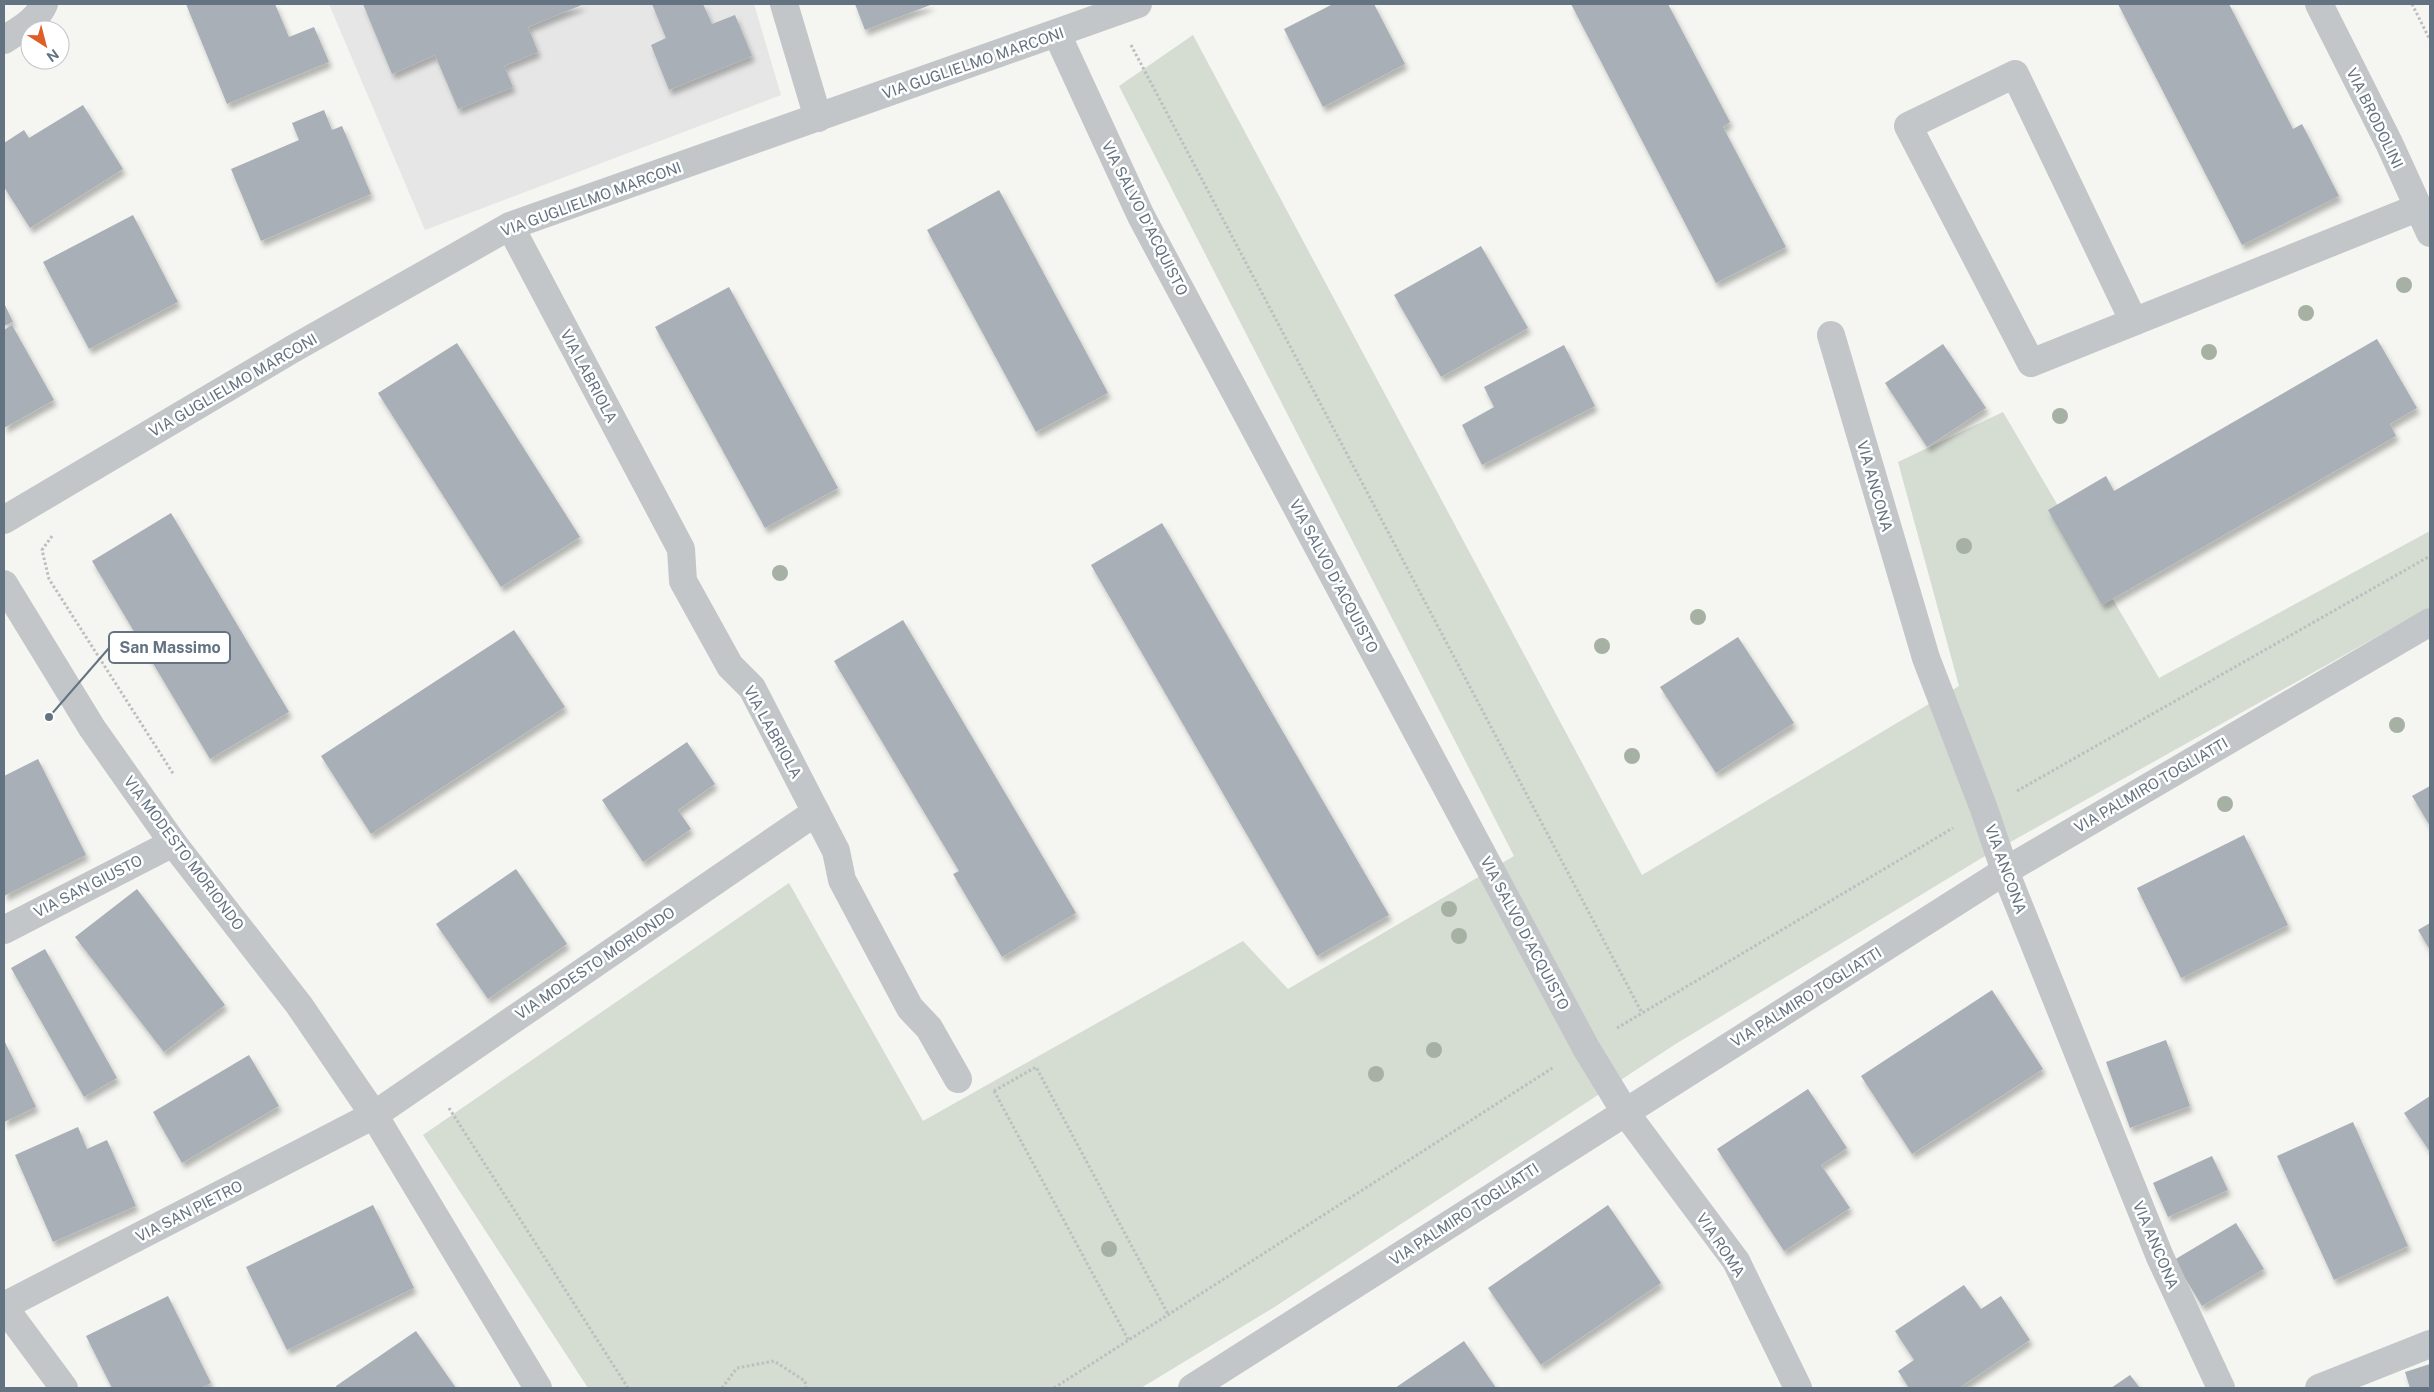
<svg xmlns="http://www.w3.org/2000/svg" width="2434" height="1392" font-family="'Public Sans',sans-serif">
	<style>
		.built { fill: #e5e6e5 }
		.green { fill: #d5dcd2 }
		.building { fill: #a8afb6; filter: url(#shadow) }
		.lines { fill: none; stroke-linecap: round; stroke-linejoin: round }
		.path { stroke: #bcbec0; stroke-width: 3; stroke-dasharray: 2.5 2.5; stroke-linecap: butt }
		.minor { stroke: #c2c6c9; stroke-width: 28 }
		.tree { fill: #a6b1a3 }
		.labels { text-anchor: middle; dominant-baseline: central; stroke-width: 5; stroke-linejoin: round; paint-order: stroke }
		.street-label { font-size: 15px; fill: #647382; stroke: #fff }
		.leader { fill: none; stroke: #647382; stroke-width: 2 }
		.callout-dot { fill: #647382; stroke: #fff; stroke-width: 2 }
		.callout { fill: #fff; stroke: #647382; stroke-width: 2 }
		.callout-label { font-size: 16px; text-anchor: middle; font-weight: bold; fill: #647382 }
	</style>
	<defs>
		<filter id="shadow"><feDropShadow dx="3" dy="5.5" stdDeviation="2.5" flood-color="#0004"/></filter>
	</defs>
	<rect width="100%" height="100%" fill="#f5f5f1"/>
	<polygon class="built" points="329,4 754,4 781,95 425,230"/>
	<polygon class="green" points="1193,35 1642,875 1959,686 1898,462 2003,412 2159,678 2430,531 2430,607 1980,859 1674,1045 1273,1308 1141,1388 588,1388 423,1135 789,883 923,1121 1243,941 1288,989 1514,856 1119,86"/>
	<g class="building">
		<polygon points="186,4 275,4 289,37 314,27 329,62 227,104"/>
		<polygon points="363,4 584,4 528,27 538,52 504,66 513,87 458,109 435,55 392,74"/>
		<polygon points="652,4 703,4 712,24 735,15 752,56 669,90 651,45 666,38"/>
		<polygon points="855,4 933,4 865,30"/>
		<polygon points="1333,4 1374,4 1405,64 1323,107 1284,29"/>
		<polygon points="1571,4 1668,4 1730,122 1723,127 1786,247 1716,283"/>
		<polygon points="2118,4 2229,4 2293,129 2302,124 2339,196 2242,245"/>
		<polygon points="83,105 123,169 30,228 4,187 4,143 24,130 29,138"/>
		<polygon points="324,110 332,130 342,126 371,194 261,241 231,169 299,140 292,123"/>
		<polygon points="999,190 1108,393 1036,432 927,230"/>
		<polygon points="133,215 178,302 89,349 43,262"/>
		<polygon points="1481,246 1528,328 1441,377 1394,295"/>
		<polygon points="729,287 838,488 765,528 655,327"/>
		<polygon points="4,303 13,322 4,326"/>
		<polygon points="12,325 54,400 4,428 4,330"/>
		<polygon points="2377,339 2417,408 2390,424 2396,436 2102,605 2048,510 2106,476 2114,491"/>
		<polygon points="457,343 580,537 501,587 378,393"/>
		<polygon points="1943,344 1986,408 1927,447 1885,383"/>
		<polygon points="1564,345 1595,406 1482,465 1462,425 1494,407 1484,387"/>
		<polygon points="171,513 289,712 210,759 92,561"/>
		<polygon points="1162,523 1389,915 1317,956 1091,565"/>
		<polygon points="903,620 1076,913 1002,957 953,874 959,871 834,661"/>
		<polygon points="514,630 565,707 371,834 321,756"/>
		<polygon points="1738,637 1794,723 1716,773 1660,687"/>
		<polygon points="687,742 715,784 678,810 691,829 643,862 602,800"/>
		<polygon points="38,759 86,855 4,896 4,776"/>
		<polygon points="2430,786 2430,826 2412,796"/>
		<polygon points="2244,835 2288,925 2181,978 2137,888"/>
		<polygon points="516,869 567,944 488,999 436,924"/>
		<polygon points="137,889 225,1005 164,1052 75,937"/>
		<polygon points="2430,923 2430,950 2418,930"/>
		<polygon points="45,949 117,1078 84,1097 11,968"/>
		<polygon points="1992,990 2043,1069 1912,1154 1861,1076"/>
		<polygon points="4,1040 36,1107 4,1122"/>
		<polygon points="2166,1040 2190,1106 2130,1128 2106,1062"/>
		<polygon points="249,1055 279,1106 182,1163 153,1112"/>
		<polygon points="1808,1089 1847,1148 1821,1165 1850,1208 1784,1251 1717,1149"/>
		<polygon points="2430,1096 2430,1152 2404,1113"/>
		<polygon points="2353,1122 2408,1246 2334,1280 2277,1156"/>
		<polygon points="78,1127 87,1149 107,1140 136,1206 53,1242 15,1155"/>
		<polygon points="2212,1156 2228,1190 2168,1217 2153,1183"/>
		<polygon points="373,1205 414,1288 287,1350 246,1267"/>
		<polygon points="1608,1205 1661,1283 1541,1365 1488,1288"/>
		<polygon points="2236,1223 2264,1269 2202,1306 2174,1260"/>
		<polygon points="1964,1285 1981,1309 2001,1296 2030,1340 1959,1388 1909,1388 1898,1371 1914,1360 1895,1331"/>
		<polygon points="168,1296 211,1383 201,1388 112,1388 86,1336"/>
		<polygon points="416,1331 456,1388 337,1388 336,1386"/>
		<polygon points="1464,1341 1496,1388 1395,1388"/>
		<polygon points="2430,1364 2430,1388 2410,1388 2405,1372"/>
		<polygon points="2130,1375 2140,1388 2111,1388"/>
	</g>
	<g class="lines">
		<g class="path">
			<polyline points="2412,4 2430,40"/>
			<polyline points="1131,45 1642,1013"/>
			<polyline points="52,536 42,550 49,579 174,775"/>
			<polyline points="2017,791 2430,556"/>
			<polyline points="1617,1028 1953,828"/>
			<polyline points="994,1091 1036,1067 1169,1316"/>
			<polyline points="994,1091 1129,1341"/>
			<polyline points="449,1108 628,1388"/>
			<polyline points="722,1388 737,1368 774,1361 805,1381 806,1388"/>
			<polyline points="1054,1388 1554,1067"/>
		</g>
		<g class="minor">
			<polyline points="784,4 818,118"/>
			<polyline points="2319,4 2389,143 2430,233"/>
			<polyline points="1057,34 1141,216 1586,1048 1625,1112 1736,1261 1798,1388"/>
			<path d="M4,40C19,30 37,21 44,4"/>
			<polyline points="510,226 681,549 683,581 730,666 752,688 836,851 842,880 910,1008 929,1028 958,1079"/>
			<polyline points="2134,322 2015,74 1908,126 2031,363 2417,208"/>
			<polyline points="1831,335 1926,658 1984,809 2005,871 2160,1257 2221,1388"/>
			<polyline points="4,520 291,350 510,226 1138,4"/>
			<polyline points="4,584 92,728 173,843 299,1005 374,1115 538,1388"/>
			<polyline points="4,930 173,843"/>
			<polyline points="4,1306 374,1115 816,812"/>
			<polyline points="4,1307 64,1388"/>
			<polyline points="1192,1388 2005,871 2430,622"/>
			<polyline points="2319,1388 2430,1344"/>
		</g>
	</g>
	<g class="tree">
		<circle cx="2404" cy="285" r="8"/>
		<circle cx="2306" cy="313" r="8"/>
		<circle cx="2209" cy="352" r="8"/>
		<circle cx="2060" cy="416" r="8"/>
		<circle cx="1964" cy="546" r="8"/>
		<circle cx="780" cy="573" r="8"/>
		<circle cx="1698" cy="617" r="8"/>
		<circle cx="1602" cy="646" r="8"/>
		<circle cx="2397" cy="725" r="8"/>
		<circle cx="1632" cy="756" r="8"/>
		<circle cx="2225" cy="804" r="8"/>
		<circle cx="1449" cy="909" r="8"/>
		<circle cx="1459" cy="936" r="8"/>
		<circle cx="1434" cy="1050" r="8"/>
		<circle cx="1376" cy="1074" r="8"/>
		<circle cx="1109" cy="1249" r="8"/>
	</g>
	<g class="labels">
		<g class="street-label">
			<text transform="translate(973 63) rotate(-19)">VIA GUGLIELMO MARCONI</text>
			<text transform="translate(2375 118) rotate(64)">VIA BRODOLINI</text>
			<text transform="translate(591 199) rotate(-20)">VIA GUGLIELMO MARCONI</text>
			<text transform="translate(1145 218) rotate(63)">VIA SALVO D'ACQUISTO</text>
			<text transform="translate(589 376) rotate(62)">VIA LABRIOLA</text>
			<text transform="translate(233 385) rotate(-30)">VIA GUGLIELMO MARCONI</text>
			<text transform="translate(1875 486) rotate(74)">VIA ANCONA</text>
			<text transform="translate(1334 576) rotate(62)">VIA SALVO D'ACQUISTO</text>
			<text transform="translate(773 732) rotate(61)">VIA LABRIOLA</text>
			<text transform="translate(2151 785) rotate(-30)">VIA PALMIRO TOGLIATTI</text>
			<text transform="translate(184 853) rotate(53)">VIA MODESTO MORIONDO</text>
			<text transform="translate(2006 869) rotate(70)">VIA ANCONA</text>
			<text transform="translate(88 886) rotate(-27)">VIA SAN GIUSTO</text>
			<text transform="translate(1525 933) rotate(62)">VIA SALVO D'ACQUISTO</text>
			<text transform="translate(595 963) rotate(-34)">VIA MODESTO MORIONDO</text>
			<text transform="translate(1806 997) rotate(-32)">VIA PALMIRO TOGLIATTI</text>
			<text transform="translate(189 1211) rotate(-27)">VIA SAN PIETRO</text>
			<text transform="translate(1464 1214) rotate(-33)">VIA PALMIRO TOGLIATTI</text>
			<text transform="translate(1721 1245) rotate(56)">VIA ROMA</text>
			<text transform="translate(2156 1245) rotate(67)">VIA ANCONA</text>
		</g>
	</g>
	<path class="leader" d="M49 717L109 648"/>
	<circle class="callout-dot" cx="49" cy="717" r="5"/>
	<rect class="callout" x="109" y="632" width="121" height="31" rx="5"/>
	<g class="callout-label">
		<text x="170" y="653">San Massimo</text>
	</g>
	<rect width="2434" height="1392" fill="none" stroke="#647382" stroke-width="10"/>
	<g transform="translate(45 45) rotate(144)"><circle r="24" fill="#ffffff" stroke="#c1c7cd"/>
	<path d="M0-4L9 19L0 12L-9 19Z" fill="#df5d27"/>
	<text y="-8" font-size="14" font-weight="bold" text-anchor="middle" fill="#647382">N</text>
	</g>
</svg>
